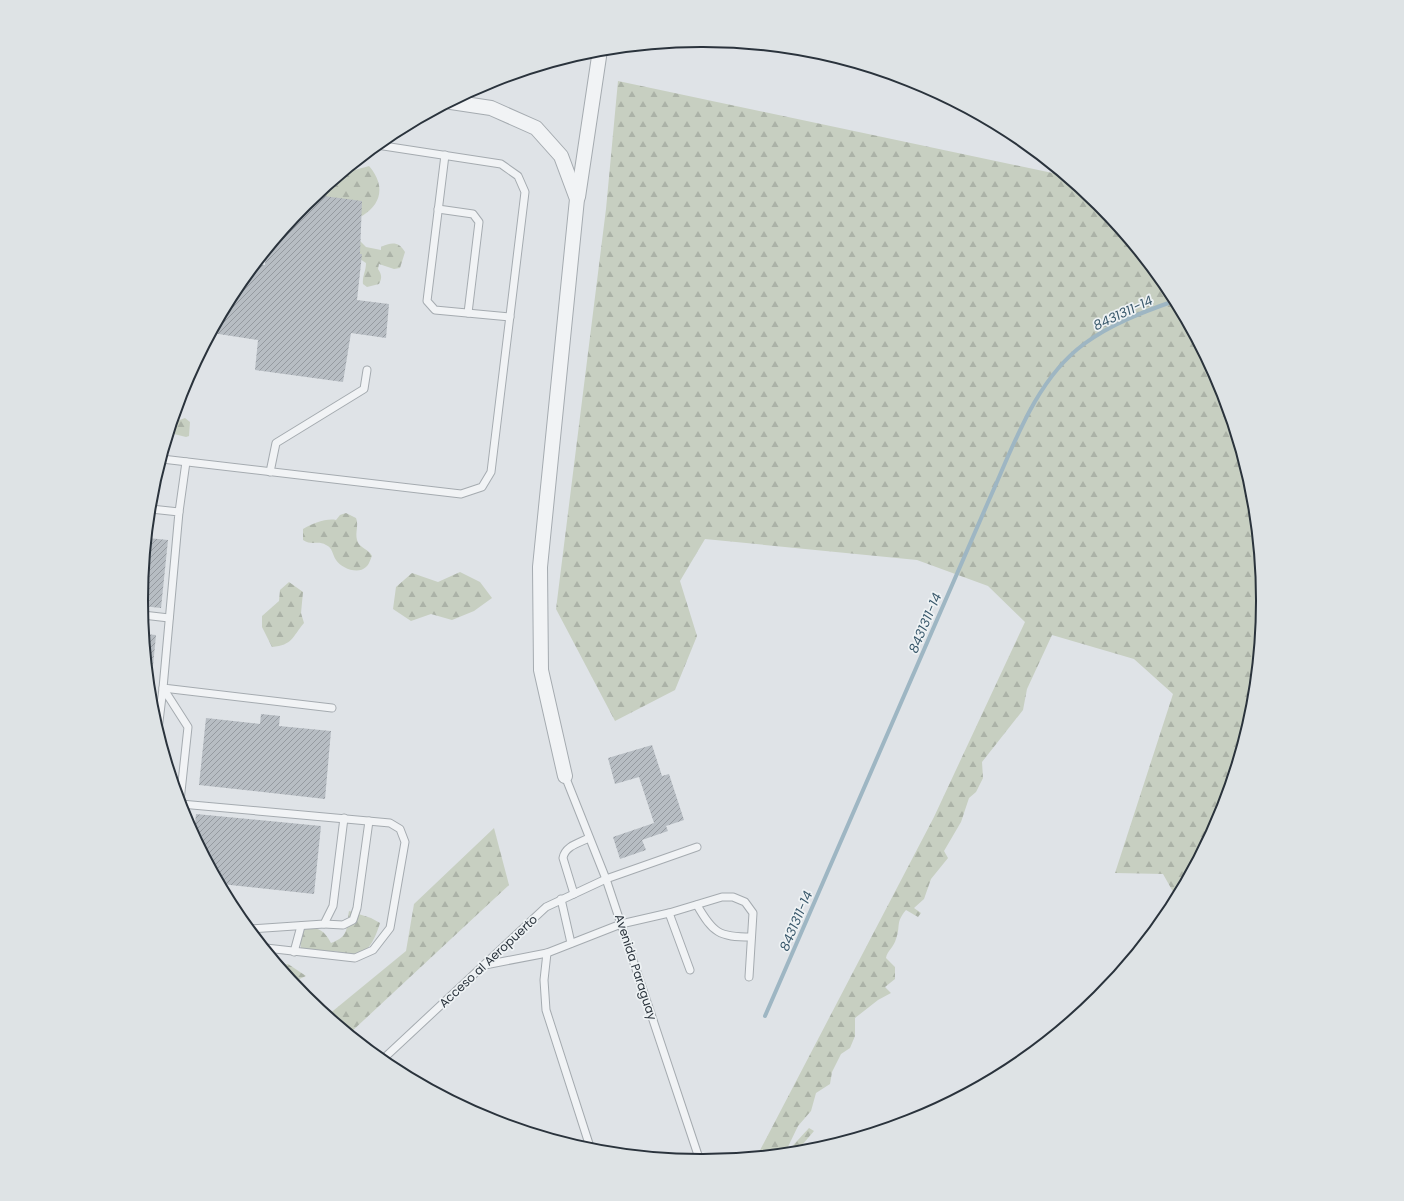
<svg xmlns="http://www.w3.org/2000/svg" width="1404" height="1201" font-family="Poppins,sans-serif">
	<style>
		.forest { fill: url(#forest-firs) }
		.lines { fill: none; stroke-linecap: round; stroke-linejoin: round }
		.stream { stroke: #9eb6c3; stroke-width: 4 }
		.building { fill: url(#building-hatch) }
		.service-casing { stroke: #a5abb0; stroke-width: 9 }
		.minor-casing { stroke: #a5abb0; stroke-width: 16 }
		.service { stroke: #f1f3f5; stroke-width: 7 }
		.minor { stroke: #f1f3f5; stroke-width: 14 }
		.labels { text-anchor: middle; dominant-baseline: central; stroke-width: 3.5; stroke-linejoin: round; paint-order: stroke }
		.street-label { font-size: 12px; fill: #2a333c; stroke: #eef2f4 }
		.water-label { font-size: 13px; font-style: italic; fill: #39586b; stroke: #eef2f4 }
		.rim { fill: none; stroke: #2a333c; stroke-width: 2 }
	</style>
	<defs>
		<pattern id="forest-firs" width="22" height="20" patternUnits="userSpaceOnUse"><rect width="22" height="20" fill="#c7cfc1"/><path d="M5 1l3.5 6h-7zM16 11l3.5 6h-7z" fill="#abb2a7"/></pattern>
		<pattern id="building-hatch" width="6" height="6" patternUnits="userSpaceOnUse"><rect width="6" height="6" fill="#b7bdc3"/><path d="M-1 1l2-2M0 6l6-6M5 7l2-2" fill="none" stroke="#959aa0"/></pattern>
	</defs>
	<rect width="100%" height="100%" fill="#dfe3e7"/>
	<g class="forest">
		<path d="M618,81L1062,175L1098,204L1168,289L1220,386L1252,491L1262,601L1252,710L1220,815L1176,897L1163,874L1115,873L1173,694L1134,659L1052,635L1027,689L1023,710L982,762L983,778L976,792L969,798L961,822L944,851L948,858L931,879L924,899L914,908L921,913L918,917L906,910C895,923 901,926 896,939C894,947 887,951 886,958L895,967V979L885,987L891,993L878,1000L855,1018V1036L850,1048L841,1054L832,1072L830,1084L816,1093L811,1111L798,1126L785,1153L757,1156L934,817L1025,622L988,586L917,560L705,539L680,581L697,636L675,690L615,721L556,609L606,209Z"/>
		<path d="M369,166C388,188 380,209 354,220L326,206C321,178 347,172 369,166Z"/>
		<path d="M358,239L366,247L381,250V247C391,242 399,241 405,252L400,268L394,269L379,264L378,269C382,275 382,278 379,284L367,287L363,284C362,277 366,271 366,263L357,257Z"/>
		<polygon points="176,414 175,420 177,421 185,418 190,422 189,436 186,437 170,433"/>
		<path d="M346,513L356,518C359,525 355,532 357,540C359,548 369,549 372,556C370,560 369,565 366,567C358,575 341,568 336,560C332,554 333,548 326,545C318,540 312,546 303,540V529C312,524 326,518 336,520L340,515Z"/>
		<polygon points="460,572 480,582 492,598 474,611 452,620 431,614 411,621 393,609 396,587 412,573 438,582"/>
		<path d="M289,582L303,592L301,613L304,623C292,637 293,645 272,647L262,627V616L279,601L280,590Z"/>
		<polygon points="494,828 509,885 350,1033 328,1015 406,951 414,904"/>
		<path d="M349,911L371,918L380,923C376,936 369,955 353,955C346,955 339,951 332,951C319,951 313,954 301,949L300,938L304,928C318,927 324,930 331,943C350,936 346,928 349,911Z"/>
		<polygon points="288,964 306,976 293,982 280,966"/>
		<polygon points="809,1128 814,1131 796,1152 786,1153"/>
	</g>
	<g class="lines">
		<path class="stream" d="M765,1016L989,500C1013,447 1035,380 1084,344C1111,324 1143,312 1174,301"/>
	</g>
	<g class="building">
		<polygon points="316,195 362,201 360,254 362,254 357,300 389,304 386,338 351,333 343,382 255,370 258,340 212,333 236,289 257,264 265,265 266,252 306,204"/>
		<polygon points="148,538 168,540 161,608 142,606"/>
		<polygon points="145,634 156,635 153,666 148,666"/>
		<polygon points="261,714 280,716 279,726 331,731 325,799 199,785 206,718 260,724"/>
		<polygon points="652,745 662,776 669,774 684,820 666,826 668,831 642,840 646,850 620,859 613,837 654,823 639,777 615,784 608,758"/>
		<polygon points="196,814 321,826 314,894 221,884 194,833"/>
	</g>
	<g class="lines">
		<g class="service-casing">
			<g id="service">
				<polyline points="445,155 427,301 435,310 510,317"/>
				<polyline points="438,209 473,214 479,222 468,313"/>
				<polyline points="162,459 461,494 482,487 491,472 525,192 518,176 501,164 377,145"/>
				<polyline points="270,472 276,443 364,389 367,370"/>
				<polyline points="151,509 179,512 163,688 332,708"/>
				<polyline points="179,512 186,462"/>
				<polyline points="143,615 169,618"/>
				<polyline points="158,730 163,688 188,727 180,801"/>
				<polyline points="565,776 606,879 700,1161"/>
				<polyline points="181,804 390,823 400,829 405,842 390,928 373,950 355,958 266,948"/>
				<path d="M574,894L563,858C565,846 579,843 589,838"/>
				<polyline points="561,899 571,943"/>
				<path d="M697,905C713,933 719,937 751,937"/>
				<polyline points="669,913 722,897 733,897 745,902 753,913 749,977"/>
				<polyline points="324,924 343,925 353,920 357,908 369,821"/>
				<polyline points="250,929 324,924 333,906 344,818"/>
				<polyline points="294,952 301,926"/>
				<polyline points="547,953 544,980 546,1010 591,1150"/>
				<polyline points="485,965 547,953 621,924 669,913 690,970"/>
				<polyline points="382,1060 546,907 606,879 697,847"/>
			</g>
		</g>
		<g class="minor-casing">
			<g id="minor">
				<polyline points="451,102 491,108 536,128 561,156 577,199 540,567 541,670 565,776"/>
				<polyline points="578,197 600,50"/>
			</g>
		</g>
		<use href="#service" class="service"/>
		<use href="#minor" class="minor"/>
	</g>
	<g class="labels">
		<g class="street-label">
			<text transform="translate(488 961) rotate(-43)">Acceso al Aeropuerto</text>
			<text transform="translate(636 967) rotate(72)">Avenida Paraguay</text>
		</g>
		<g class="water-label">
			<text transform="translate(1123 313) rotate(-25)">8431311-14</text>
			<text transform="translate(925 623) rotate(-67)">8431311-14</text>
			<text transform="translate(796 921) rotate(-67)">8431311-14</text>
		</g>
	</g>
	<path d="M0 0H1404V1201H0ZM701 47H703A553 553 0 0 1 1256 600V601A553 553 0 0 1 703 1154H701A553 553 0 0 1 148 601V600A553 553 0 0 1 701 47Z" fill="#dee3e5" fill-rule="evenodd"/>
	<path class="rim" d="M701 47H703A553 553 0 0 1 1256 600V601A553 553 0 0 1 703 1154H701A553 553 0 0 1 148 601V600A553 553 0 0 1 701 47Z"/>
</svg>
